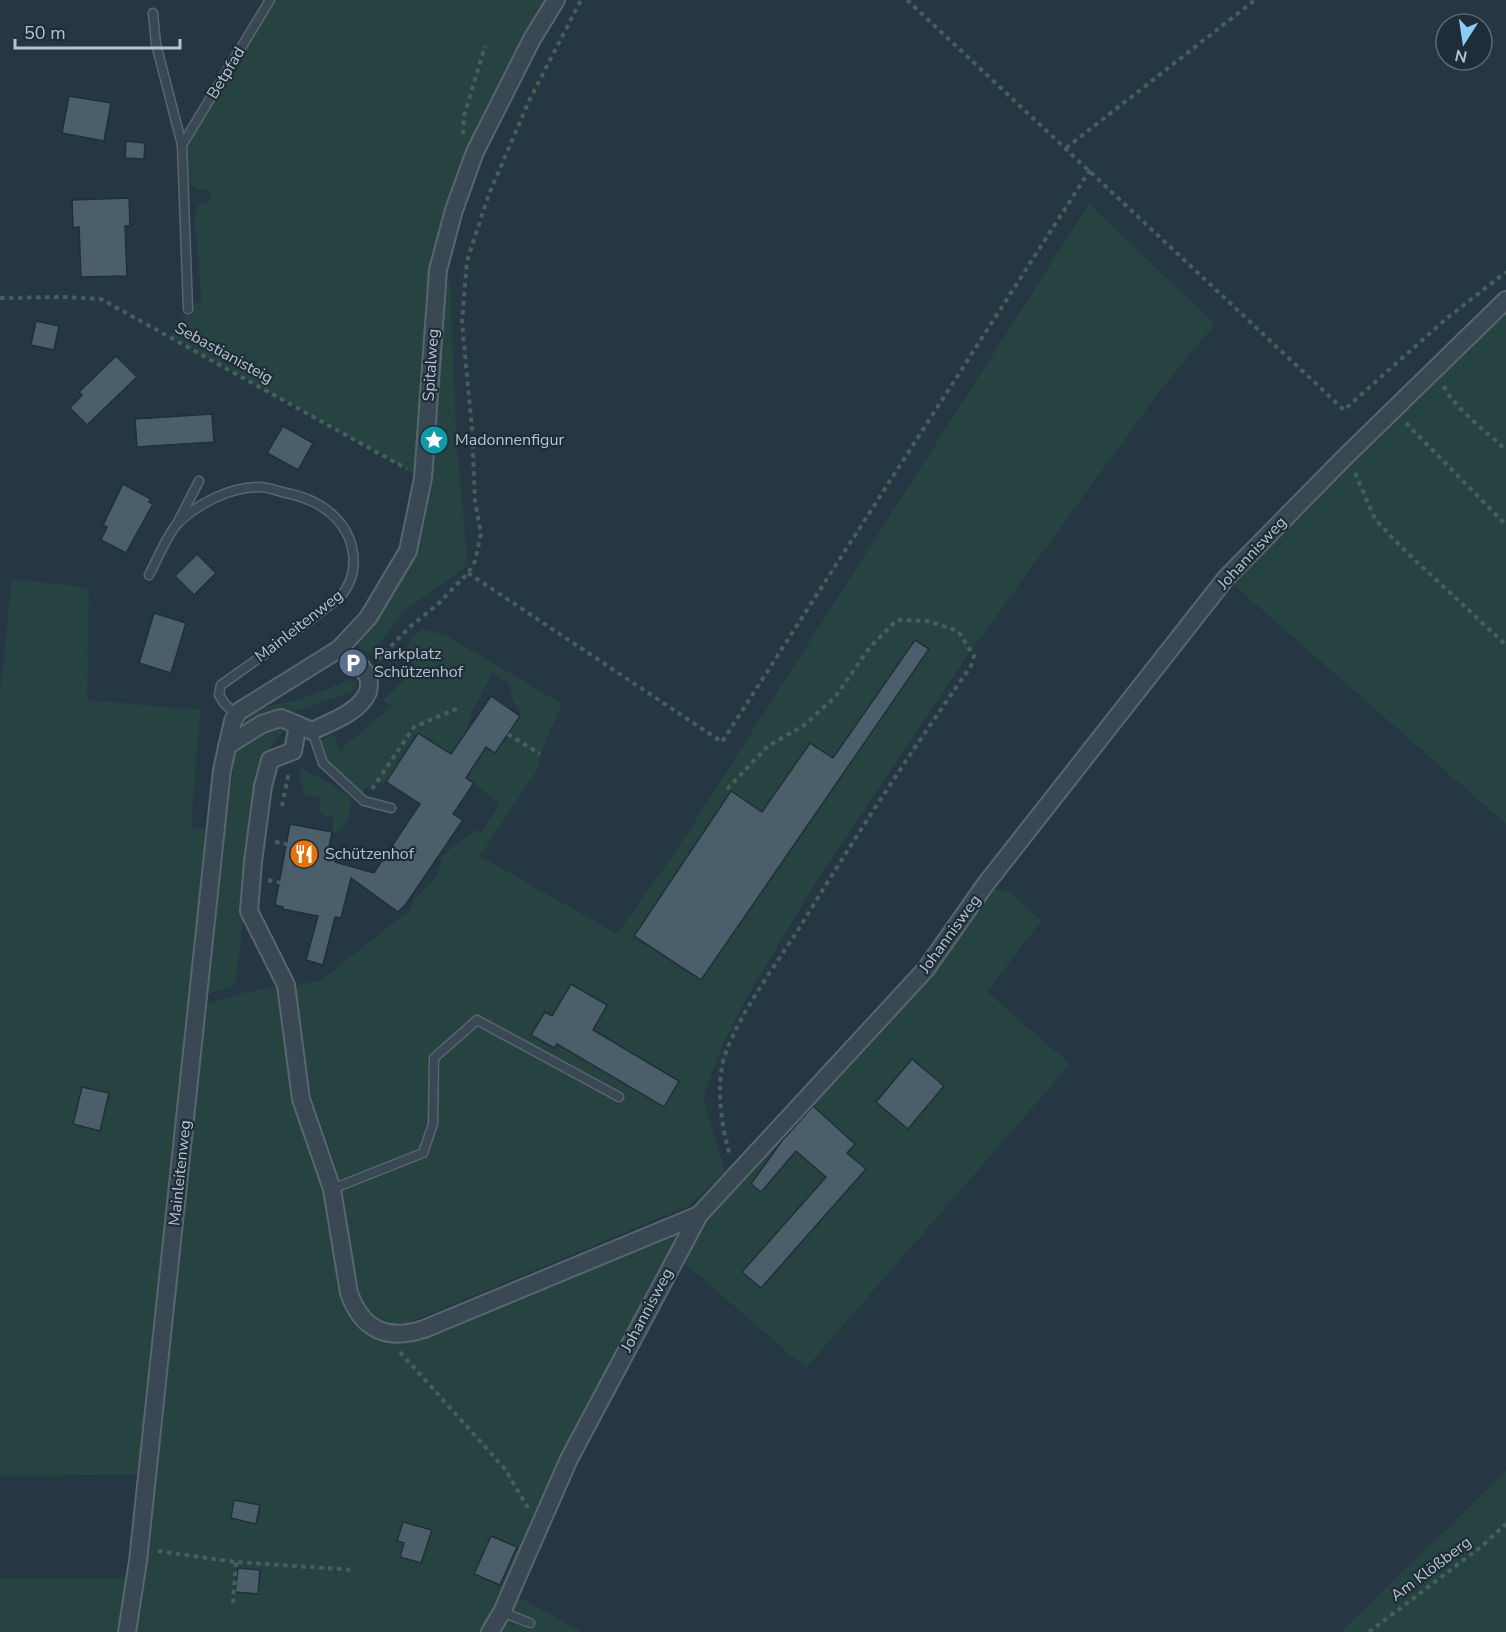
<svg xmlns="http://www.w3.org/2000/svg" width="1506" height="1632" font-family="'Nunito Sans',sans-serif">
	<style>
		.green { fill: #274341; fill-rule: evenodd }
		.building { fill: #4b5f6b; stroke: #202f39; stroke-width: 1.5 }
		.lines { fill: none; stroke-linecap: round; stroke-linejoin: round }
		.service-casing { stroke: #57666f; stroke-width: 11 }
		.minor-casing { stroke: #57666f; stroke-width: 20 }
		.path { stroke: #455f5d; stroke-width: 4; stroke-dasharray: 4.5 4.5; stroke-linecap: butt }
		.service { stroke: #394852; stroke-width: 8 }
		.minor { stroke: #394852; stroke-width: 16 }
		.labels { text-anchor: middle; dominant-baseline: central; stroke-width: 4.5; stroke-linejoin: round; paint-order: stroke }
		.street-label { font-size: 16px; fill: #b6c3cc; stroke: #1e2d37 }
		.poi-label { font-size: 16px; fill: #b6c3cc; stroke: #1e2d37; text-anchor: start }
	</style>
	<rect width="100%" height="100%" fill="#253742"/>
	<g class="green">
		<polygon points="270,0 556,0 454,210 443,285 450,282 456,434 468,566 404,611 371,654 353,644 396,573 423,478 171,337 188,309 202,300 194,216 198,205 211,201 210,190 198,190 182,177 182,145"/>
		<path d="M1089,204L1215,324L1161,389L965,659L815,884L746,999L723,1043L703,1098L725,1171L690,1205L408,1323L394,1324L375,1318L367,1312L356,1293L337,1169L312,1100L295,986L321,980L409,911L414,900L437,876L443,855L475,830L481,832L500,804L466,778L472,768L419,733L386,782L364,788V801L323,763L318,741L335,735L339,751L392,706L383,701L415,669L408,644L413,635L424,629L449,637L562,704L540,754L539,767L480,856L617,934L674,854ZM493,673L508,683L513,700L521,714L495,753L466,734L472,711Z"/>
		<polygon points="1506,304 1506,824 1226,578"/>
		<polygon points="12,579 89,588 87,700 200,710 191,828 209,829 140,1474 0,1476 0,693"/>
		<polygon points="349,680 358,683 353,691 239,731 252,710 302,699"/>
		<polygon points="290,724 272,745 264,758 235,985 203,996 233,771 229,770 232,754 262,732"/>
		<polygon points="301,769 331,784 351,798 349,820 337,832 332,832 334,818 325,816 319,810 321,798 305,794 300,781"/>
		<polygon points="985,885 1012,894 1041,921 987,992 1070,1064 806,1368 682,1261 578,1462 518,1597 582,1632 134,1632 145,1562 206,1005 243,993 286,985 301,1099 354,1307 393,1334 699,1215 926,969"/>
		<polygon points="1506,1471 1506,1632 1341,1632"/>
		<polygon points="0,1578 128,1578 119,1632 0,1632"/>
	</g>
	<g class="building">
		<polygon points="69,96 111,103 104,141 62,133"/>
		<polygon points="126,141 145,143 144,159 125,158"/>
		<polygon points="129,198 130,226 125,226 127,276 81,277 79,227 73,228 72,200"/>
		<polygon points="36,321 59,326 54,350 31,345"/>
		<polygon points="116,356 137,377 87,425 70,408 82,395 79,392"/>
		<polygon points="212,414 214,442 137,447 135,419"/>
		<polygon points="283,426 313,443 298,470 267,453"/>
		<polygon points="123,484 151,499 149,502 153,504 126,553 101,540 107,527 103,525"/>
		<polygon points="197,554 216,573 194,595 175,576"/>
		<polygon points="154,613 186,623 171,673 139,663"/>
		<polygon points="915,640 929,649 701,980 634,936 731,791 762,812 810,743 833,758"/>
		<polygon points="491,696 520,716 495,753 486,747 466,778 474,783 453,814 463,820 406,904 398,912 351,878 341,918 335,917 323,965 306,960 318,916 282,909 283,907 275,905 290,824 332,832 328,853 337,854 335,862 374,873 420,804 386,782 418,733 451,754"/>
		<polygon points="571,984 607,1005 593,1030 679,1081 664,1107 557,1044 554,1048 531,1035 545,1012 552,1016"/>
		<polygon points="912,1059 944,1086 908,1129 876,1102"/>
		<polygon points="82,1087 109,1093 100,1131 73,1124"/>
		<polygon points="813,1106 855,1144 847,1153 866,1169 761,1288 742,1272 826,1177 796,1151 761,1192 751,1184 781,1142"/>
		<polygon points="234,1500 260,1505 256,1524 231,1518"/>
		<polygon points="403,1522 432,1530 421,1563 400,1557 404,1543 397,1541"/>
		<polygon points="491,1536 517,1547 500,1585 474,1574"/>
		<polygon points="238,1568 260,1570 258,1594 235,1592"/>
	</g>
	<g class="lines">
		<g class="service-casing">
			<g id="service">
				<polyline points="153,13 156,44 182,145"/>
				<polyline points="188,309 182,145 270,0"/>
				<polyline points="178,522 199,481"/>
				<path d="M149,575C156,562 168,533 178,523C199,503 230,487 260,487C267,487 275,490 282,492C297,495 316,501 328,511C356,533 363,572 339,598L276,646L221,685L219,695L224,703L236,715"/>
				<polyline points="312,731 323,763 364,801 391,808"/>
				<polyline points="332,1189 423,1153 433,1124 434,1058 477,1020 619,1097"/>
				<polyline points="502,1612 530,1623"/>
			</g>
		</g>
		<g class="minor-casing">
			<g id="minor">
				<path d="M339,649L362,668L369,678C369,682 369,689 368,692C359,713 330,722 312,731L298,725L293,751L270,760L263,786L253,862L249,911L286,985L301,1099L332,1189L349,1293C362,1330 387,1341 424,1329L699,1215"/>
				<polyline points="227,746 262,724 281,718 298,725"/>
				<polyline points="127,1632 138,1561 222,770 233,721 238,712 339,649 368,618 408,551 423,478 438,270 454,210 475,152 532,39 556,0"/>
				<polyline points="490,1632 502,1612 569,1459 699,1215 926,969 985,885 1226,578 1345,457 1506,300"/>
			</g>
		</g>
		<g class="path">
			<polyline points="907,0 1344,410 1447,318 1506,272"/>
			<polyline points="463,134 464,116 485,46"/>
			<polyline points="1066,148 1255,0"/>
			<polyline points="0,298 62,297 101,299 407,469"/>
			<path d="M1444,386C1451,405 1489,434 1506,450"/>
			<polyline points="1406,423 1506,525"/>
			<polyline points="1355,473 1375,519 1401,547 1506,645"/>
			<polyline points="468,573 722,742 1090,170"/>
			<polyline points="378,659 412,625 437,605 468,573 475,561 481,533 475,501 472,429 462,322 467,261 489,194 529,101 581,0"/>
			<polyline points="508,734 540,754"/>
			<polyline points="372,789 414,727 458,708"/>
			<path d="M727,789L768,746L803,726L835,697L870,647L897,620L928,621L958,631L974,656L971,666C910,753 853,840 798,930C773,969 743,1008 726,1052C715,1083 721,1125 730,1156"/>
			<polyline points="282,806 289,772"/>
			<polyline points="275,842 287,844"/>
			<polyline points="268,880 287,884"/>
			<polyline points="400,1352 505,1469 528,1508"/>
			<polyline points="158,1551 236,1562 354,1570"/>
			<polyline points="233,1603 236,1562"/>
			<polyline points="1369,1632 1482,1546 1506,1524"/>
		</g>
		<use href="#service" class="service"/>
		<use href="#minor" class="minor"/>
	</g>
	<defs>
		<g id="sight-disc" transform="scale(1.5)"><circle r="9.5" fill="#0f9aa8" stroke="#1e2d37"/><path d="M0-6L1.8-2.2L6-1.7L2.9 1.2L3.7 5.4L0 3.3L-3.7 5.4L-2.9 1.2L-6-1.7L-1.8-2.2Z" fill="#fff"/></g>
		<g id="parking-disc" transform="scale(1.5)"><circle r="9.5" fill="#5c6f8a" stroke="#1e2d37"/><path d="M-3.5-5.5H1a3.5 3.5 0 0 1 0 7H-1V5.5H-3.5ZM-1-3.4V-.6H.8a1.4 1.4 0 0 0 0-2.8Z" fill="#fff"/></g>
		<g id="restaurant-disc" transform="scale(1.5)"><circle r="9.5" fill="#e8710a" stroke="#1e2d37"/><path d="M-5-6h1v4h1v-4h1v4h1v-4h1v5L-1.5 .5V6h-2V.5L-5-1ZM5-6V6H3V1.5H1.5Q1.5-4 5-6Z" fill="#fff"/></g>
	</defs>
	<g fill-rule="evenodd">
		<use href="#sight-disc" x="434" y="440"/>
		<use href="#parking-disc" x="353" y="663"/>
		<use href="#restaurant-disc" x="304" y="854"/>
	</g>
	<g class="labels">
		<g class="street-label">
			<text transform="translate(226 73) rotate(-59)">Betpfad</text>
			<text transform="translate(224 353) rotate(29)">Sebastianisteig</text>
			<text transform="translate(431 365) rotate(-86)">Spitalweg</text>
			<text transform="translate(1252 553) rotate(-47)">Johannisweg</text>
			<text transform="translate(299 626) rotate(-38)">Mainleitenweg</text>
			<text transform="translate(950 934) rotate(-54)">Johannisweg</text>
			<text transform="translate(180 1173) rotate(-84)">Mainleitenweg</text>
			<text transform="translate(647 1310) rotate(-62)">Johannisweg</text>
			<text transform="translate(1431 1569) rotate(-37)">Am Klößberg</text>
		</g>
		<g class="poi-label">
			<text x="455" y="440">Madonnenfigur</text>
			<text x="374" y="654">Parkplatz<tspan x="374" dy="18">Schützenhof</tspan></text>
			<text x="325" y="854">Schützenhof</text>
		</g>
	</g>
	<g transform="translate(1464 42) rotate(192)"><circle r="28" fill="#1e2d37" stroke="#5b6973" stroke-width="1.5"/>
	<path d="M0-4.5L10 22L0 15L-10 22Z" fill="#8bccfc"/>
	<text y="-9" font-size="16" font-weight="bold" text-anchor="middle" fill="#b6c3cc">N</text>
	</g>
	<path d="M15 39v9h165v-9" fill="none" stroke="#b6c3cc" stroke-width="3"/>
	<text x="24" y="39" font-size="18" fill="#b6c3cc" stroke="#1e2d37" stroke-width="4.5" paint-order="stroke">50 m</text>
</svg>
